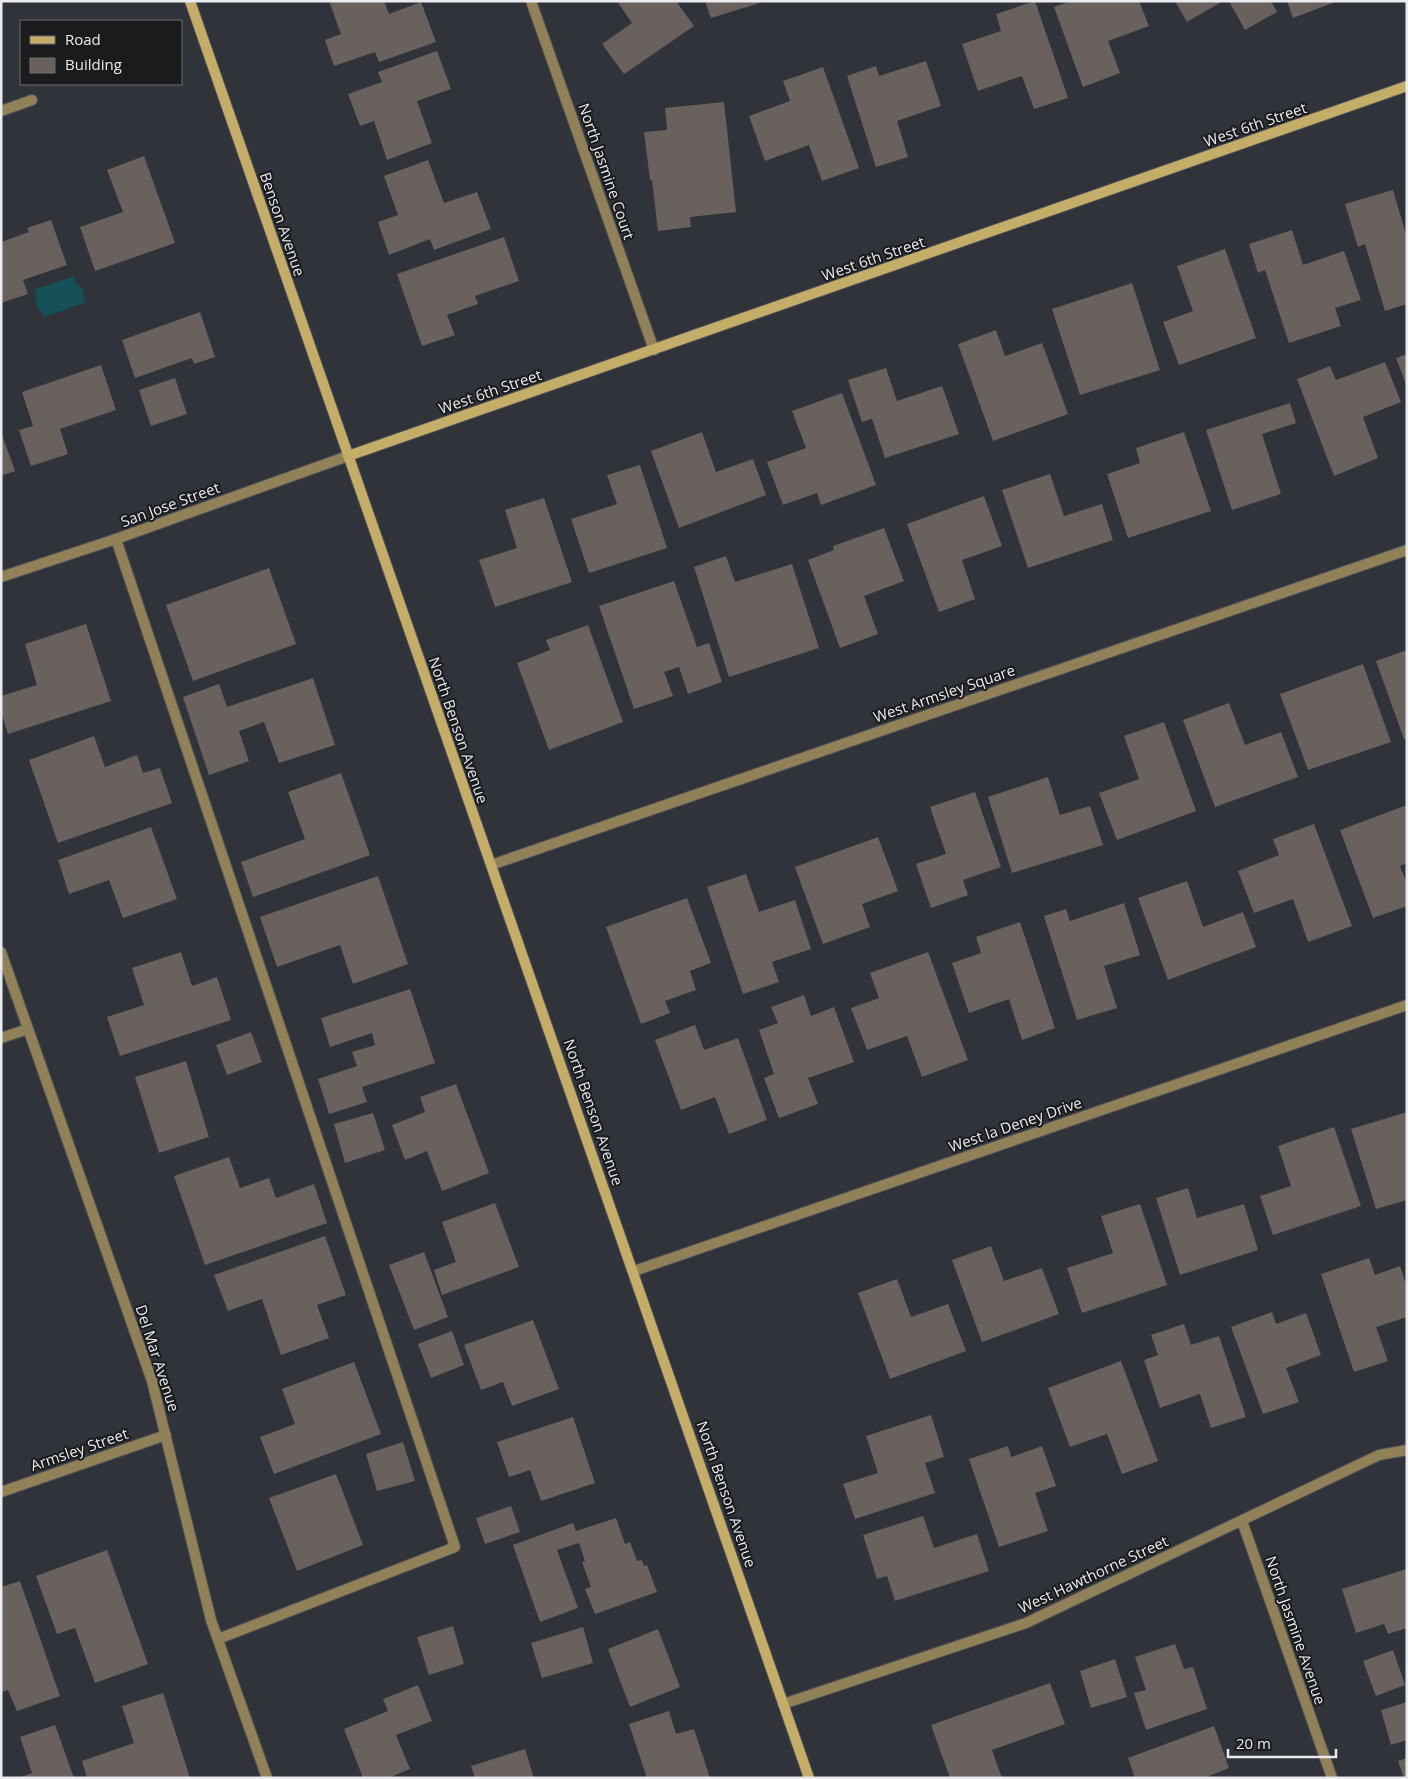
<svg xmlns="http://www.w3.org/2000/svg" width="1408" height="1779" font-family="'Open Sans',sans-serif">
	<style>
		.water { fill: #154f58 }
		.building { fill: #68615d }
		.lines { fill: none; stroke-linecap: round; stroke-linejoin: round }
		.lane-casing { stroke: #4e5056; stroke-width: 12 }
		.street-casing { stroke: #4e5056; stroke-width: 12 }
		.secondary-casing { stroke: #4e5056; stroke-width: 12 }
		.lane { stroke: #908158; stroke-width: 10 }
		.street { stroke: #908158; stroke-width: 10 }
		.secondary { stroke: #c4ac69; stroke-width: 10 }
		.labels { text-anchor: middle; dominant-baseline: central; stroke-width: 4; stroke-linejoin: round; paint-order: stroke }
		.street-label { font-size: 15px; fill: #e9ebee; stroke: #191b1d }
	</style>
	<rect width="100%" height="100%" fill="#303339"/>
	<polygon class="water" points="74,276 75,281 83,290 85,303 44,317 37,306 35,289"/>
	<g class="building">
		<polygon points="329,1 384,1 389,14 421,2 436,42 379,62 375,52 334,66 325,40 341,34"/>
		<polygon points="617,1 676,1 694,26 624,74 602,44 632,23"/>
		<polygon points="705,1 763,1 763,2 711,18"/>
		<polygon points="1035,1 1068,98 1034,109 1022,76 978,91 962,44 1001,31 996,14"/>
		<polygon points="1071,1 1139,1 1149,26 1108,41 1120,73 1083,87 1054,7"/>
		<polygon points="1175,1 1223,1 1187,22"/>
		<polygon points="1229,1 1271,1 1277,12 1245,30"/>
		<polygon points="1287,1 1338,1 1293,18"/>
		<polygon points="437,51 451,89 417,101 432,143 387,160 374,121 360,126 348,94 382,82 378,72"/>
		<polygon points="926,61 941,106 897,121 908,157 876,167 847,76 876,66 879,76"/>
		<polygon points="823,67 859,168 822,181 809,145 765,161 749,116 790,101 783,81"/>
		<polygon points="724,102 736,212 690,217 691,227 658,231 652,180 650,180 644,132 667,130 665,108"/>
		<polygon points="144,156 175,243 95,271 80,227 123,212 107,170"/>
		<polygon points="428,160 444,203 477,192 491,229 434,250 430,239 389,255 378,222 398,215 384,176"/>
		<polygon points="1393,190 1405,231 1407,230 1407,304 1385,311 1365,244 1358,247 1345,204"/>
		<polygon points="51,220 67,265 23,280 28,294 1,303 1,242 29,232 27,228"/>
		<polygon points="1292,230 1303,265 1344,251 1361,300 1335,308 1341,326 1289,343 1265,270 1258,273 1249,244"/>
		<polygon points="504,237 519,281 475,296 478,304 447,315 455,335 422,346 397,274"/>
		<polygon points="1225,249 1256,338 1179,365 1163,322 1193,311 1177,266"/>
		<polygon points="1132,283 1160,370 1080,395 1052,309"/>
		<polygon points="200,312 215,357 194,364 192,358 135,378 122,340"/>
		<polygon points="996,330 1005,356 1042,343 1068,414 993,441 958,344"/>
		<polygon points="1407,354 1407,387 1396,358"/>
		<polygon points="1385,362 1401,402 1363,417 1378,458 1334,476 1297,379 1330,366 1336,380"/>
		<polygon points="101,365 116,410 60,429 68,454 31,466 19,430 33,426 22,392"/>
		<polygon points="886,368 897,401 942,386 959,434 885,458 872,419 862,422 848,380"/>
		<polygon points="175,378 187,414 151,426 139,390"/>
		<polygon points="842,393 876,485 821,505 817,493 783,505 767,462 806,448 792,411"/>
		<polygon points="1290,403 1296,423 1262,434 1281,494 1232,510 1206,430"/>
		<polygon points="1,432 15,471 1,476"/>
		<polygon points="702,432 716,472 753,459 766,495 679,528 651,451"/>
		<polygon points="1184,432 1211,511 1128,538 1107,474 1140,463 1136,448"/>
		<polygon points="640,465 667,548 589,573 571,519 617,504 607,475"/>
		<polygon points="1050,474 1064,516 1102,504 1113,540 1028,568 1002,490"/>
		<polygon points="984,496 1002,546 962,560 975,599 939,612 907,524"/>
		<polygon points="544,498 572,582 495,607 479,560 517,548 505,510"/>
		<polygon points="884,528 904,581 864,596 878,634 840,648 808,560 834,550 833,546"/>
		<polygon points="726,556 735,582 792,564 819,648 729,677 694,567"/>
		<polygon points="269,568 296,644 193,681 166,605"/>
		<polygon points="674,581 697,647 709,643 722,682 688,694 679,667 664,672 673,696 634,709 599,606"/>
		<polygon points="86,624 111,701 8,734 1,712 1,696 37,685 25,644"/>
		<polygon points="588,625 623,722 549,750 517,663 550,650 546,640"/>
		<polygon points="1407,650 1407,738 1404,739 1376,661"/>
		<polygon points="1363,664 1391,742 1308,770 1280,694"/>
		<polygon points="313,678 335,745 279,763 264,722 239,731 249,761 209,775 183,697 219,684 227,707"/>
		<polygon points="1229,703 1245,745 1281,732 1298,777 1215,807 1183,720"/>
		<polygon points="1164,722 1196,811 1117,840 1099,793 1139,779 1124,736"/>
		<polygon points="94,736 105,767 137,755 143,773 160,768 172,803 58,843 29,760"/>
		<polygon points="341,773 370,855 253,897 241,862 305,839 288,792"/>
		<polygon points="1048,777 1060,815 1090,806 1103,845 1012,873 988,797"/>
		<polygon points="975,792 1001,867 963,880 968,895 931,908 916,864 946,854 930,807"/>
		<polygon points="1407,805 1407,863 1400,866 1407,884 1407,906 1373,918 1340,830"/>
		<polygon points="1314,824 1352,926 1308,942 1293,899 1254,913 1238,871 1279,855 1273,839"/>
		<polygon points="151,827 177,899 123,918 109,880 69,894 58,860"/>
		<polygon points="878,837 898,891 862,904 870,927 823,944 795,867"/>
		<polygon points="746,874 759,912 795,900 811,949 772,962 779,982 743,994 707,887"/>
		<polygon points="378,876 408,964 353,984 340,945 277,967 260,917"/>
		<polygon points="1187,881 1203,927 1243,912 1256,947 1168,980 1138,898"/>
		<polygon points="687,898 711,963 690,971 696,990 665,1001 670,1013 641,1024 606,927"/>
		<polygon points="1124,903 1140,955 1104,966 1117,1008 1077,1020 1044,916 1066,909 1070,921"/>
		<polygon points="1020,922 1055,1028 1022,1040 1009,999 969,1013 952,963 981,953 976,937"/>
		<polygon points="181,952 192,986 217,977 231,1020 120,1056 107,1017 144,1005 132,968"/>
		<polygon points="928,952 968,1060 922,1077 907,1036 867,1050 851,1008 879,998 870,973"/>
		<polygon points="410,989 435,1063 362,1087 367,1102 329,1114 318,1079 357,1066 352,1052 375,1045 372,1033 330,1047 321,1018"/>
		<polygon points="804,995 811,1016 834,1007 854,1062 808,1078 818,1104 779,1118 764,1078 774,1074 759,1030 778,1023 771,1007"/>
		<polygon points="695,1025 704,1050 738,1038 767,1120 729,1134 715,1097 681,1110 655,1040"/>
		<polygon points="251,1032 262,1062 227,1075 216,1045"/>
		<polygon points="186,1061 209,1137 159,1153 135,1077"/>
		<polygon points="456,1084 489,1173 442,1191 427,1151 405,1160 392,1125 425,1112 420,1097"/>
		<polygon points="1407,1112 1407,1200 1376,1209 1351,1129"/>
		<polygon points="373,1113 385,1150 345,1163 334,1124"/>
		<polygon points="1334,1127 1361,1206 1273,1235 1260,1196 1291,1186 1278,1146"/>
		<polygon points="229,1157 240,1188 269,1178 276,1198 314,1184 327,1223 205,1265 174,1176"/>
		<polygon points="1188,1188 1197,1218 1244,1204 1258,1250 1180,1275 1156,1198"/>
		<polygon points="495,1203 519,1267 442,1295 434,1270 456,1262 442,1222"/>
		<polygon points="1140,1204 1167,1285 1082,1313 1067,1268 1113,1253 1101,1216"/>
		<polygon points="325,1236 346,1295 317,1305 329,1338 281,1355 262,1299 228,1311 214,1275"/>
		<polygon points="991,1246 1004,1281 1042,1268 1059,1314 982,1342 952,1260"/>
		<polygon points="424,1252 448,1317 414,1330 389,1265"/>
		<polygon points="1369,1258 1375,1275 1400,1266 1407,1287 1407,1317 1376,1327 1388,1361 1354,1372 1321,1274"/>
		<polygon points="897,1279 911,1317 948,1304 966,1351 890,1379 858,1293"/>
		<polygon points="1272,1312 1276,1324 1306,1313 1321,1355 1286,1368 1299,1402 1263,1414 1231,1327"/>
		<polygon points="533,1320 559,1389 512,1406 503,1382 481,1390 464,1345"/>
		<polygon points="1184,1324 1191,1345 1219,1336 1246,1417 1211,1428 1200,1394 1160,1408 1144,1360 1158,1355 1151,1335"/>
		<polygon points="452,1331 464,1365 431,1378 418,1344"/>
		<polygon points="1121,1361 1158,1461 1122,1474 1107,1434 1070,1447 1048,1388"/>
		<polygon points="354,1362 381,1434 274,1474 260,1437 295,1424 282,1389"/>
		<polygon points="931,1415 944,1457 925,1463 935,1493 855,1519 843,1484 878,1473 866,1436"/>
		<polygon points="573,1417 595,1483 541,1501 530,1470 509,1477 497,1442"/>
		<polygon points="403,1442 415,1481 377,1491 366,1454"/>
		<polygon points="1008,1446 1011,1457 1042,1446 1056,1486 1035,1493 1048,1531 999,1547 969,1459"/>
		<polygon points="336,1474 363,1545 297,1571 269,1498"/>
		<polygon points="511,1506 520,1532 485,1544 476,1518"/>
		<polygon points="923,1516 934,1548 977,1534 989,1571 895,1601 887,1576 877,1579 863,1535"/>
		<polygon points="616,1518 625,1544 630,1542 637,1561 642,1560 644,1566 647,1565 657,1592 595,1614 585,1589 591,1587 582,1562 585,1561 579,1543 557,1550 578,1608 540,1622 513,1545 573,1523 576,1531"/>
		<polygon points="107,1550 148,1664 95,1683 75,1628 57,1634 36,1576"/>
		<polygon points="1407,1569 1407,1628 1388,1634 1384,1624 1356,1633 1342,1589"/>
		<polygon points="20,1581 60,1696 17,1711 8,1690 1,1692 1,1587"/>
		<polygon points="453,1626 464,1664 429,1675 417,1637"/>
		<polygon points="583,1627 593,1663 542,1678 531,1643"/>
		<polygon points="658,1629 680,1687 630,1707 608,1649"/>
		<polygon points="1175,1644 1184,1669 1193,1667 1207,1709 1146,1730 1134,1693 1146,1690 1135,1657"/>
		<polygon points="1393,1650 1405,1685 1376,1696 1363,1661"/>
		<polygon points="1115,1659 1127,1697 1091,1708 1080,1671"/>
		<polygon points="1050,1683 1065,1724 992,1750 1002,1778 950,1778 931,1725"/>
		<polygon points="418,1685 432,1721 396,1735 410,1769 388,1778 363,1778 344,1729 388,1711 383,1699"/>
		<polygon points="163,1693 190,1778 87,1778 82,1761 134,1743 122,1706"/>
		<polygon points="1407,1702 1407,1740 1391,1745 1381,1710"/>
		<polygon points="669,1711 676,1734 694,1729 710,1778 647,1778 629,1724"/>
		<polygon points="55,1725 74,1778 19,1778 32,1773 20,1737"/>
		<polygon points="1214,1726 1229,1768 1204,1778 1135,1778 1128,1758"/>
		<polygon points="525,1749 534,1778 475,1778 471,1766"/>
		<polygon points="1407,1758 1407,1778 1404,1778 1398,1761"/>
	</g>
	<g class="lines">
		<g class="lane-casing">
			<polyline id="lane" points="116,539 455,1547 218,1639"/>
		</g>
		<g class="street-casing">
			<g id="street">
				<polyline points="531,1 654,350"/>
				<polyline points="1,111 32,100"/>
				<polyline points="1,577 116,539 348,456"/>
				<polyline points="491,865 1407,550"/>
				<polyline points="1,952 152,1381 211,1620 267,1778"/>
				<polyline points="1,1038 28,1029"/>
				<polyline points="634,1271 1407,1005"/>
				<polyline points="1,1492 166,1435"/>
				<polyline points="1242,1521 1332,1778"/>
				<polyline points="783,1704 1026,1623 1379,1455 1407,1450"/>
			</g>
		</g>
		<g class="secondary-casing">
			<g id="secondary">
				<polyline points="190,1 809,1778"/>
				<polyline points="348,456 1407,86"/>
			</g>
		</g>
		<use href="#lane" class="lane"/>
		<use href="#street" class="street"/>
		<use href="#secondary" class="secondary"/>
	</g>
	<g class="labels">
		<g class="street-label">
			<text transform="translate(1255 124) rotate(-19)">West 6th Street</text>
			<text transform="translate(607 171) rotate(71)">North Jasmine Court</text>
			<text transform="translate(283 224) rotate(71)">Benson Avenue</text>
			<text transform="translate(873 258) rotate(-19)">West 6th Street</text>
			<text transform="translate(490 391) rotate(-19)">West 6th Street</text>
			<text transform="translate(170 504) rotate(-20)">San Jose Street</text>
			<text transform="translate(944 693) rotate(-19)">West Armsley Square</text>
			<text transform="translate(459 730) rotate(71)">North Benson Avenue</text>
			<text transform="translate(594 1112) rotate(71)">North Benson Avenue</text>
			<text transform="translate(1015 1124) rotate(-19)">West la Deney Drive</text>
			<text transform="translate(158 1358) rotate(72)">Del Mar Avenue</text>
			<text transform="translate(79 1449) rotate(-19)">Armsley Street</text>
			<text transform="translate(727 1494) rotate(71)">North Benson Avenue</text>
			<text transform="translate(1093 1574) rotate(-25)">West Hawthorne Street</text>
			<text transform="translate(1296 1630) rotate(71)">North Jasmine Avenue</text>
		</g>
	</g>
	<rect width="1408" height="1779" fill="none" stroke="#e9ebee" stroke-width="5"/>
	<rect x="20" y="20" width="162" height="65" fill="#191b1d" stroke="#6c6e71"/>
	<rect x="30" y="36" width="25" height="8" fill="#c4ac69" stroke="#6c6e71"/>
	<text x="65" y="45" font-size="15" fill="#e9ebee">Road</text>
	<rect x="30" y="58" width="25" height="15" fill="#68615d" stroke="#6c6e71"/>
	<text x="65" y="70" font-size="15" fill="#e9ebee">Building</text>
	<path d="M1228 1749v8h108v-8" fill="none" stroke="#e9ebee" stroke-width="2.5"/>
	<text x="1236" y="1749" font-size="15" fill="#e9ebee" stroke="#191b1d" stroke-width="4" paint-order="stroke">20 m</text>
</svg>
